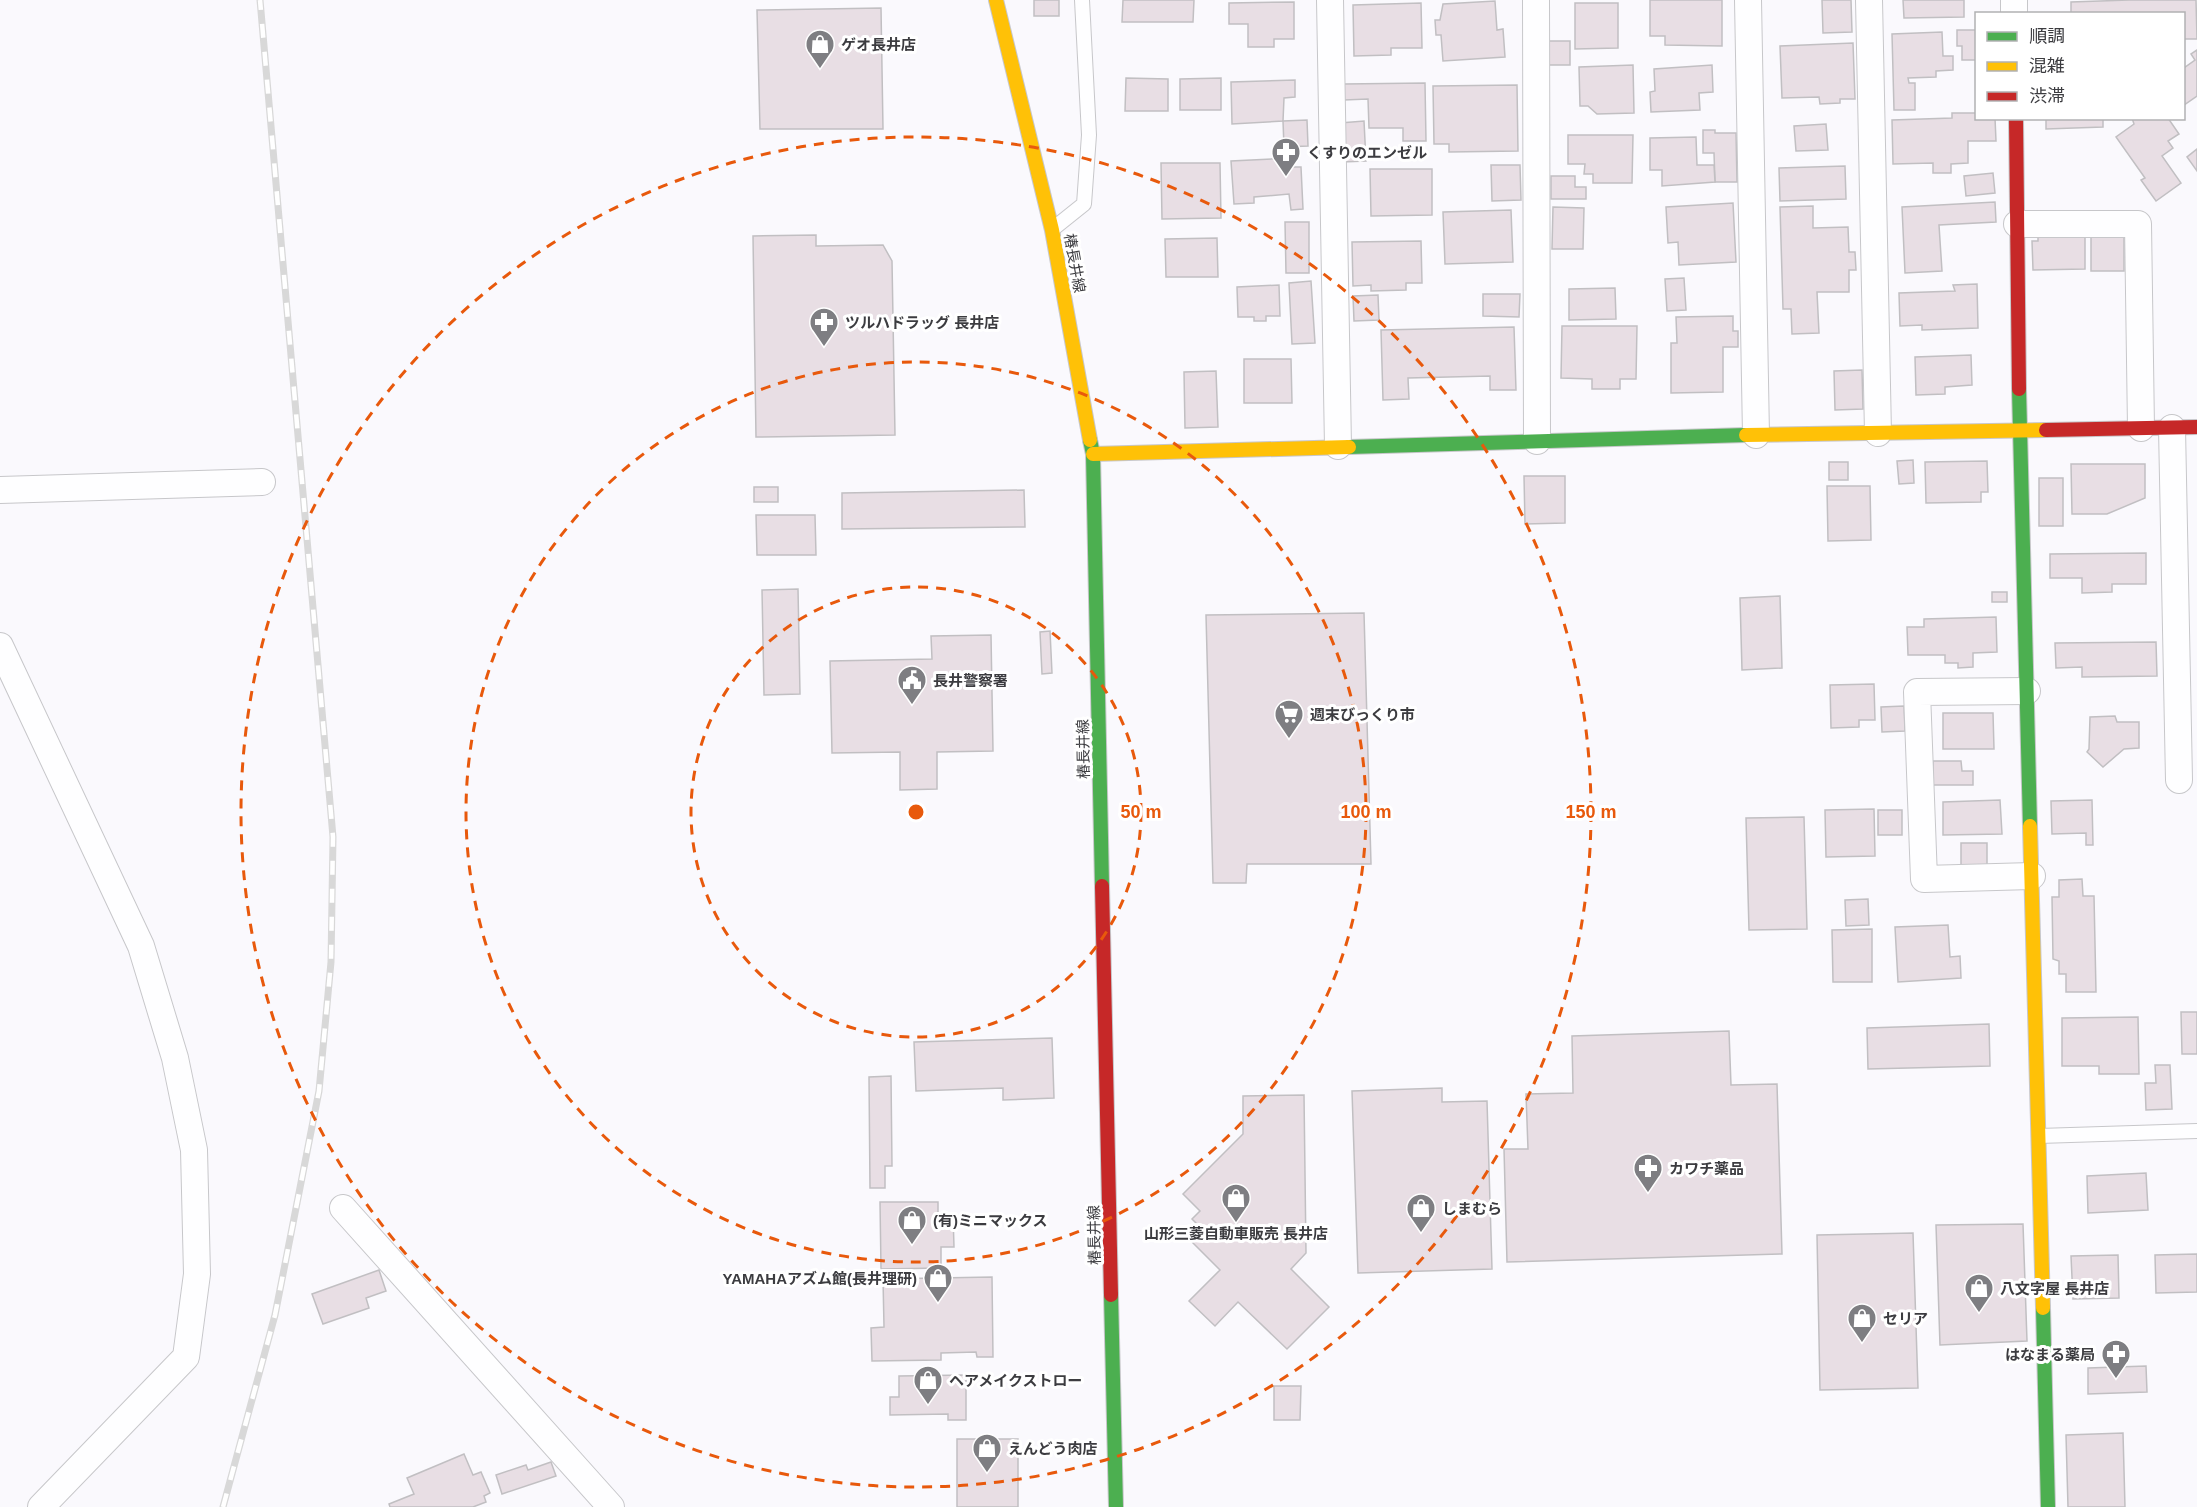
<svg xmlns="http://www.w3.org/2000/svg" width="2197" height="1507" font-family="Arial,'Noto Sans JP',sans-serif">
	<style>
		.building { fill: #e8dee4; stroke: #c1bfc2; stroke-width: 1.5 }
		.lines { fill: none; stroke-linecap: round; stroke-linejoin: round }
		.lane-casing { stroke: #c7c7ca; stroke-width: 16 }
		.street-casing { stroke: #c7c7ca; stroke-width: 28 }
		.fast-casing { stroke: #c7c7ca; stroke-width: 16 }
		.slow-casing { stroke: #c7c7ca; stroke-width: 16 }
		.jam-casing { stroke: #c7c7ca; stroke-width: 16 }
		.lane { stroke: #fefeff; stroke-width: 14 }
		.street { stroke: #fefeff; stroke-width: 26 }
		.fast { stroke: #4caf50; stroke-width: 14 }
		.slow { stroke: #ffc107; stroke-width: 14 }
		.jam { stroke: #c62828; stroke-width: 14 }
		.rail-casing { stroke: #d8d8d8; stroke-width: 7 }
		.rail { stroke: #fff; stroke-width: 4.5; stroke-dasharray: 14; stroke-linecap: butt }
		.ring { fill: none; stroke: #e8590c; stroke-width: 3; stroke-dasharray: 10 8 }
		.labels { text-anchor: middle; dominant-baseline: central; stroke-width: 6; stroke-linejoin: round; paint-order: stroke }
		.poi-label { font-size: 15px; font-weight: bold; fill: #3c3c40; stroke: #fff; text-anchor: start }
		.street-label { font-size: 15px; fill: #3c3c40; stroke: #fff }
		.centre { fill: #e8590c; stroke: #fff; stroke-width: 3 }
		.ring-label { font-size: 18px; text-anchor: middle; font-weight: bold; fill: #e8590c; stroke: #fff; stroke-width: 6; stroke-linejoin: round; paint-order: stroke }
	</style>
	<rect width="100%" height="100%" fill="#faf9fd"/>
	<g class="building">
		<rect x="1034" y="0" width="25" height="16"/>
		<polygon points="1123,0 1194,0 1193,22 1122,22"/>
		<polygon points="1650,0 1722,0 1722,46 1665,45 1665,36 1650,36"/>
		<polygon points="1822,0 1851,0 1852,32 1823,33"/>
		<polygon points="1903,0 1964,0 1964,17 1904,18"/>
		<polygon points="2129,0 2196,0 2197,39 2184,39 2184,14 2071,14 2071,2"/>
		<polygon points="1495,1 1497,30 1503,29 1505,57 1443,61 1441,35 1436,35 1435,20 1440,20 1443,4"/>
		<polygon points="1294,2 1294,39 1274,39 1274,47 1248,47 1248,24 1229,24 1229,3"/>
		<polygon points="1421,3 1422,48 1391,48 1391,55 1354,56 1353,5"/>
		<polygon points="1575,3 1618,3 1618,48 1575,49"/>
		<polygon points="881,8 883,129 760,129 757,10"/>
		<polygon points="1957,30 1976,30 1976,60 1962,60 1962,46 1957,46"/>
		<polygon points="1942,32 1943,56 1953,56 1953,70 1936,71 1936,77 1908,78 1909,83 1915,83 1915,110 1894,110 1892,34"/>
		<rect x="1549" y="41" width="21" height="24"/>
		<polygon points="1853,43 1855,99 1840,99 1840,103 1820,104 1819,97 1782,98 1780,46"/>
		<polygon points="2197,50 2197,96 2184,105 2184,68 2195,60 2191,54"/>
		<polygon points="1633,65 1634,113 1597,114 1588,106 1580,106 1579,67"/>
		<polygon points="1712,65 1713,92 1699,93 1700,110 1651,112 1650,92 1655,91 1654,69"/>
		<polygon points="1126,78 1168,79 1168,111 1125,111"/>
		<polygon points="1221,78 1221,110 1180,110 1180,79"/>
		<polygon points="1295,80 1295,97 1284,98 1283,121 1232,124 1231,82"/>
		<polygon points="1425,83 1426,141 1403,141 1403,128 1369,128 1368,99 1344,100 1344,84"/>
		<polygon points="1517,85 1518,151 1449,152 1449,144 1434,144 1433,86"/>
		<polygon points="1952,113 1976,113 1976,118 1995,118 1996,141 1968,141 1968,163 1951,164 1951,173 1933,173 1933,163 1893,164 1892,120 1952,118"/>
		<polygon points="2046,118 2103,118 2103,127 2046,129"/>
		<polygon points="2132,118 2168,118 2179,134 2168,141 2173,148 2162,156 2181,183 2156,201 2141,180 2145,178 2116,137 2134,124"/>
		<polygon points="1307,120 1308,146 1284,147 1283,121"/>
		<polygon points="1364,121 1366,161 1342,162 1340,123"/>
		<polygon points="1826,124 1828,150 1796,151 1794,126"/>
		<polygon points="1703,130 1715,130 1715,133 1736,133 1737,182 1715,182 1714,153 1703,153"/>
		<polygon points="1568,135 1633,135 1632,183 1593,183 1593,174 1584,174 1585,164 1568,164"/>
		<polygon points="1696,137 1697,165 1714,165 1715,182 1662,186 1662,170 1650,170 1650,138"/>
		<polygon points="2197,149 2197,171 2187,157"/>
		<polygon points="1292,158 1292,167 1301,167 1303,209 1291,210 1289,194 1254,197 1254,203 1234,204 1231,161"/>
		<polygon points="1161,163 1220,163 1221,218 1162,219"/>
		<polygon points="1491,165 1520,165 1521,200 1492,201"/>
		<polygon points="1845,166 1846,199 1780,201 1779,168"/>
		<polygon points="1370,169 1432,169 1432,215 1371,216"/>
		<polygon points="1993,173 1995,193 1966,196 1964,176"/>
		<polygon points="1551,176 1575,176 1575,187 1586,187 1586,199 1551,199"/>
		<polygon points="1995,202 1996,222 1939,225 1942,271 1905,273 1902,207"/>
		<polygon points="1733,203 1736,262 1679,265 1678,242 1668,243 1666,207"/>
		<polygon points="1813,206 1813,228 1848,227 1849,252 1855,252 1856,270 1849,270 1849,292 1817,292 1819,333 1792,334 1791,309 1783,309 1780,207"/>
		<polygon points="1553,207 1584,208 1583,249 1552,249"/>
		<polygon points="1511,210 1513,262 1445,264 1443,212"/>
		<polygon points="1285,222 1309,222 1309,273 1286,273"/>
		<polygon points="2038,233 2085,233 2085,269 2033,270 2032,241 2038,241"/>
		<rect x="2091" y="234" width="33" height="37"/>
		<polygon points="816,235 816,246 883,245 892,261 895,435 756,437 753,236"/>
		<polygon points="1217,238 1218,277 1166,277 1165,239"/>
		<polygon points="1421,241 1422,283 1406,283 1406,290 1371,291 1371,285 1353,286 1352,242"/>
		<polygon points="1684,278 1686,310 1667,311 1665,279"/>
		<polygon points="1311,281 1315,343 1292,344 1289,283"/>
		<polygon points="1977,284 1978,328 1922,330 1922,325 1900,326 1899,293 1955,291 1953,285"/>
		<polygon points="1279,285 1280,316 1266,316 1266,321 1254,321 1254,317 1238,317 1237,287"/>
		<polygon points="1615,288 1616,319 1569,320 1569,289"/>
		<polygon points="1483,294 1520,294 1519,317 1483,316"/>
		<polygon points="1378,295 1379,320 1354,321 1353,296"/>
		<polygon points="1733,316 1733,331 1738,331 1738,347 1723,347 1723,392 1671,393 1671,343 1677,343 1676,317"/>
		<polygon points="1562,326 1637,326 1636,379 1620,379 1620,389 1592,389 1592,379 1561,378"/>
		<polygon points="1514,327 1516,390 1490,390 1490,376 1408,378 1409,399 1383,400 1381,330"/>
		<polygon points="1971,355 1972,385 1945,387 1945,394 1916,395 1915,357"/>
		<polygon points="1244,359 1291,359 1292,403 1244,403"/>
		<polygon points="1862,370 1863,409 1835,410 1834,371"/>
		<polygon points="1216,371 1218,427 1185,428 1184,372"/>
		<polygon points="1913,460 1914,483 1899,484 1897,461"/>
		<polygon points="1987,461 1988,492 1981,492 1981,502 1926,503 1925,462"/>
		<rect x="1829" y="462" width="19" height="18"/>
		<polygon points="2071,464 2145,464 2145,498 2107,514 2072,514"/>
		<polygon points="1524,476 1565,476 1565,523 1525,524"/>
		<rect x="2039" y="478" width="24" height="48"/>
		<polygon points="1827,486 1870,486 1871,540 1828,541"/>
		<rect x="754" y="487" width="24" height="15"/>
		<polygon points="1024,490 1025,527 842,529 842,493"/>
		<polygon points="756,515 815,515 816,555 757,555"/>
		<polygon points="2146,553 2146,584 2112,584 2112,592 2082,593 2082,578 2050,578 2050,554"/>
		<polygon points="798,589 800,694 764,695 762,590"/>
		<rect x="1992" y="592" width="15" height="10"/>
		<polygon points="1780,596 1782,668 1742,670 1740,598"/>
		<polygon points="1364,613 1371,864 1247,864 1246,883 1213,883 1206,615"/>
		<polygon points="1996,617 1997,652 1973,653 1973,667 1958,668 1958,663 1945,663 1945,655 1908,655 1907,627 1924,627 1924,619"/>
		<polygon points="1050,631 1052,673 1042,674 1040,632"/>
		<polygon points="991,635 993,751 937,752 937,789 900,790 900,752 832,753 830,661 932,659 931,636"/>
		<polygon points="2156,642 2157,676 2082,677 2082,667 2056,668 2055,643"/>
		<polygon points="1874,684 1875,720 1859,720 1859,727 1831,728 1830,685"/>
		<polygon points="1904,706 1905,731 1882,732 1881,707"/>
		<polygon points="1943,713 1993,713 1994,749 1943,749"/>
		<polygon points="2115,716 2117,722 2139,722 2139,748 2124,749 2103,767 2087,752 2089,749 2090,717"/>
		<polygon points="1933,761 1961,761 1962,771 1973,771 1973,785 1933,785"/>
		<polygon points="2000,800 2002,834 1943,835 1943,802"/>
		<polygon points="2092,800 2093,845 2086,845 2086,833 2052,834 2051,801"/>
		<polygon points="1874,809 1875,856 1826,857 1825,810"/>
		<rect x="1878" y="810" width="24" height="25"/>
		<polygon points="1804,817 1807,929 1749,930 1746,818"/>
		<rect x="1961" y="843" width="26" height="25"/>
		<polygon points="2082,879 2083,896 2094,896 2096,992 2066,992 2066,974 2059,974 2059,961 2053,959 2052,897 2059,897 2059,880"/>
		<polygon points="1868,899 1869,925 1846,926 1845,900"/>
		<polygon points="1948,925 1950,957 1960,956 1961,978 1898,982 1895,927"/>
		<polygon points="1872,929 1872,982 1833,982 1832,930"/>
		<polygon points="2181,1012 2197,1012 2197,1054 2182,1054"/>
		<polygon points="2138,1017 2139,1074 2099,1074 2099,1066 2062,1066 2062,1018"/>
		<polygon points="1989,1024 1990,1066 1868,1069 1867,1028"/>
		<polygon points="1729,1031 1731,1085 1777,1084 1782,1254 1507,1262 1504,1149 1528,1149 1526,1094 1573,1093 1572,1036"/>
		<polygon points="1052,1038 1054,1098 1003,1100 1003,1088 916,1091 914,1042"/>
		<polygon points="2155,1065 2170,1065 2172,1109 2146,1110 2145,1083 2156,1083"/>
		<polygon points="891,1076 892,1166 885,1166 885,1188 870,1188 869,1077"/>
		<polygon points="1442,1088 1442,1102 1487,1101 1492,1269 1358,1273 1352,1091"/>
		<polygon points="1304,1095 1306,1253 1291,1269 1329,1307 1287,1349 1238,1302 1215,1326 1189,1301 1220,1270 1192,1242 1203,1230 1192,1219 1200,1211 1183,1194 1243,1134 1243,1096"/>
		<polygon points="2146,1173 2148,1210 2088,1213 2087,1176"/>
		<polygon points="880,1202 938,1202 938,1214 953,1214 954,1247 941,1247 941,1268 881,1269"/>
		<polygon points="2023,1224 2027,1341 1940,1345 1936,1225"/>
		<polygon points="1913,1233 1918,1388 1820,1390 1817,1235"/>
		<polygon points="2197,1254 2197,1292 2156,1293 2155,1255"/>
		<polygon points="2118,1255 2119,1298 2073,1299 2071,1256"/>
		<polygon points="379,1270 386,1291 366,1298 369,1308 323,1324 312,1294"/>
		<polygon points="992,1277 993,1357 977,1357 976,1352 941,1353 941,1360 872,1361 871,1328 884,1327 883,1279"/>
		<polygon points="2146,1366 2147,1392 2088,1394 2088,1368"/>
		<polygon points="966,1375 966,1420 948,1420 948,1414 890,1415 890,1397 899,1397 899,1376"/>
		<polygon points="1274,1386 1301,1386 1300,1420 1274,1420"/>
		<polygon points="2123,1433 2125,1507 2068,1507 2066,1435"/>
		<rect x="957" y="1439" width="61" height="68"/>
		<polygon points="464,1454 473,1475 481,1472 490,1493 484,1496 486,1502 473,1507 390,1507 389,1504 414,1494 407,1478"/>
		<polygon points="551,1462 556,1476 502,1494 496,1475 526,1465 528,1470"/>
	</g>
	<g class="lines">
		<g class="lane-casing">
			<g id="lane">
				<polyline points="1054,228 1084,204 1089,135 1082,0"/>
				<polyline points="2039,1136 2197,1131"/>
			</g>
		</g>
		<g class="street-casing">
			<g id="street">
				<polyline points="1330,0 1338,446"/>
				<polyline points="1536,0 1537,441"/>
				<polyline points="1748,0 1756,435"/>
				<polyline points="1869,0 1878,433"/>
				<polyline points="2014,0 2014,14"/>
				<polyline points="2017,224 2138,224 2141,428"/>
				<polyline points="2172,428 2179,780"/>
				<polyline points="0,490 262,482"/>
				<polyline points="0,646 141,946 175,1058 194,1150 197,1274 186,1357 41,1507"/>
				<polyline points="2027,691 1917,692 1924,879 2032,876"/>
				<polyline points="343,1208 611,1507"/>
			</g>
		</g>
		<g class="fast-casing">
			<g id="fast">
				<polyline points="2019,389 2030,826"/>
				<polyline points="1090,440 1093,454 1102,886"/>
				<polyline points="1349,447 1746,435"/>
				<polyline points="1111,1295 1116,1507"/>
				<polyline points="2043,1308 2048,1507"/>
			</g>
		</g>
		<g class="slow-casing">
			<g id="slow">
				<polyline points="996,0 1052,230 1090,440"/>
				<polyline points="1746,435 2046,430"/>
				<polyline points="1093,454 1349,447"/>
				<polyline points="2030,826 2043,1308"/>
			</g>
		</g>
		<g class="jam-casing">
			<g id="jam">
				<polyline points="2016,118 2019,389"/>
				<polyline points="2046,430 2197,427"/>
				<polyline points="1102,886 1111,1295"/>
			</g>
		</g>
		<use href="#lane" class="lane"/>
		<use href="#street" class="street"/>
		<use href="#fast" class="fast"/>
		<use href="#slow" class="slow"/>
		<use href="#jam" class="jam"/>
		<g class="rail-casing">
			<polyline id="rail" points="223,1507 275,1315 319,1091 331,962 333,837 260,0"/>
		</g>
		<use href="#rail" class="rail"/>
	</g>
	<g class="ring">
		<circle cx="916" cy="812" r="225"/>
		<circle cx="916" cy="812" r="450"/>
		<circle cx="916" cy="812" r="675"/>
	</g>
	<defs>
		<g id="shop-pin" transform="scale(1.5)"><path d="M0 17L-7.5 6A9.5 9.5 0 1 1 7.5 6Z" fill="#7e7e82" stroke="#fff"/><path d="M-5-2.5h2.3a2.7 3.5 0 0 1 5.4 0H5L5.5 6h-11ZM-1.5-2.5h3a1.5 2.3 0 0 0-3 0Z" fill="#fff"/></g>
		<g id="pharmacy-pin" transform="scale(1.5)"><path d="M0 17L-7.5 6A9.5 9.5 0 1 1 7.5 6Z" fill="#7e7e82" stroke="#fff"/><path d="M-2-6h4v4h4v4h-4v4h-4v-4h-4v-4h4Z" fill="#fff"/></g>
		<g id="civic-pin" transform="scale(1.5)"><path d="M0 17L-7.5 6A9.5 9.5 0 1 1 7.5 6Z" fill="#7e7e82" stroke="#fff"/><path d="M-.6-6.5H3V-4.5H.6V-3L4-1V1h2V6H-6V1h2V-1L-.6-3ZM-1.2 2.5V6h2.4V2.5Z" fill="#fff"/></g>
		<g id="supermarket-pin" transform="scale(1.5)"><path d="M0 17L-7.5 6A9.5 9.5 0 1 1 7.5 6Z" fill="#7e7e82" stroke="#fff"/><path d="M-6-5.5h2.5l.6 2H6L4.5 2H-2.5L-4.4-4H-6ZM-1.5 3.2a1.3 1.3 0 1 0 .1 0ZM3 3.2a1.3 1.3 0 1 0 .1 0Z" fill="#fff"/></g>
	</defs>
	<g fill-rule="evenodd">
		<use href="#shop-pin" x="820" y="44"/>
		<use href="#pharmacy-pin" x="1286" y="152"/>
		<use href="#pharmacy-pin" x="824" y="322"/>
		<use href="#civic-pin" x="912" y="680"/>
		<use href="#supermarket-pin" x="1289" y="714"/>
		<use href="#pharmacy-pin" x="1648" y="1168"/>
		<use href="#shop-pin" x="1236" y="1198"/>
		<use href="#shop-pin" x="1421" y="1208"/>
		<use href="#shop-pin" x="912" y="1220"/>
		<use href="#shop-pin" x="938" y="1278"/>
		<use href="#shop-pin" x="1979" y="1288"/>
		<use href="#shop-pin" x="1862" y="1318"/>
		<use href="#pharmacy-pin" x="2116" y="1354"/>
		<use href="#shop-pin" x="928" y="1380"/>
		<use href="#shop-pin" x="987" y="1448"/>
	</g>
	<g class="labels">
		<g class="poi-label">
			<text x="841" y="44">ゲオ長井店</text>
			<text x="1307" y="152">くすりのエンゼル</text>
			<text x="845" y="322">ツルハドラッグ 長井店</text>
			<text x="933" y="680">長井警察署</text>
			<text x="1310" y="714">週末びっくり市</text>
			<text x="1669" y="1168">カワチ薬品</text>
			<text x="1442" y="1208">しまむら</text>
			<text x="933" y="1220">(有)ミニマックス</text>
			<text x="1236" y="1233" text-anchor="middle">山形三菱自動車販売 長井店</text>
			<text x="917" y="1278" text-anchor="end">YAMAHAアズム館(長井理研)</text>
			<text x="2000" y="1288">八文字屋 長井店</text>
			<text x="1883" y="1318">セリア</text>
			<text x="2095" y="1354" text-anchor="end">はなまる薬局</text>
			<text x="949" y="1380">ヘアメイクストロー</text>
			<text x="1008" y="1448">えんどう肉店</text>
		</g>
		<g class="street-label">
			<text transform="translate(1075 263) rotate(80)">椿長井線</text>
			<text transform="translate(1083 749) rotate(-91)">椿長井線</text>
			<text transform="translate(1094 1235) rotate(-91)">椿長井線</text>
		</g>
	</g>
	<circle cx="916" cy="812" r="9" class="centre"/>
	<g class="ring-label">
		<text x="1141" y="818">50 m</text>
		<text x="1366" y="818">100 m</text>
		<text x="1591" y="818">150 m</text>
	</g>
	<rect x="1975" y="12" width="210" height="108" fill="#ffffff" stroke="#b1b1b3" stroke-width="1.5"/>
	<rect x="1987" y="32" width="30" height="9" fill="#4caf50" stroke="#b1b1b3" stroke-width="1.5"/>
	<text x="2029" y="42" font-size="18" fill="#3c3c40">順調</text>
	<rect x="1987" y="62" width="30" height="9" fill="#ffc107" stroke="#b1b1b3" stroke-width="1.5"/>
	<text x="2029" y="72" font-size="18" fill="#3c3c40">混雑</text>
	<rect x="1987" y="92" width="30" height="9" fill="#c62828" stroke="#b1b1b3" stroke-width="1.5"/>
	<text x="2029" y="102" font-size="18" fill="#3c3c40">渋滞</text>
</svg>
